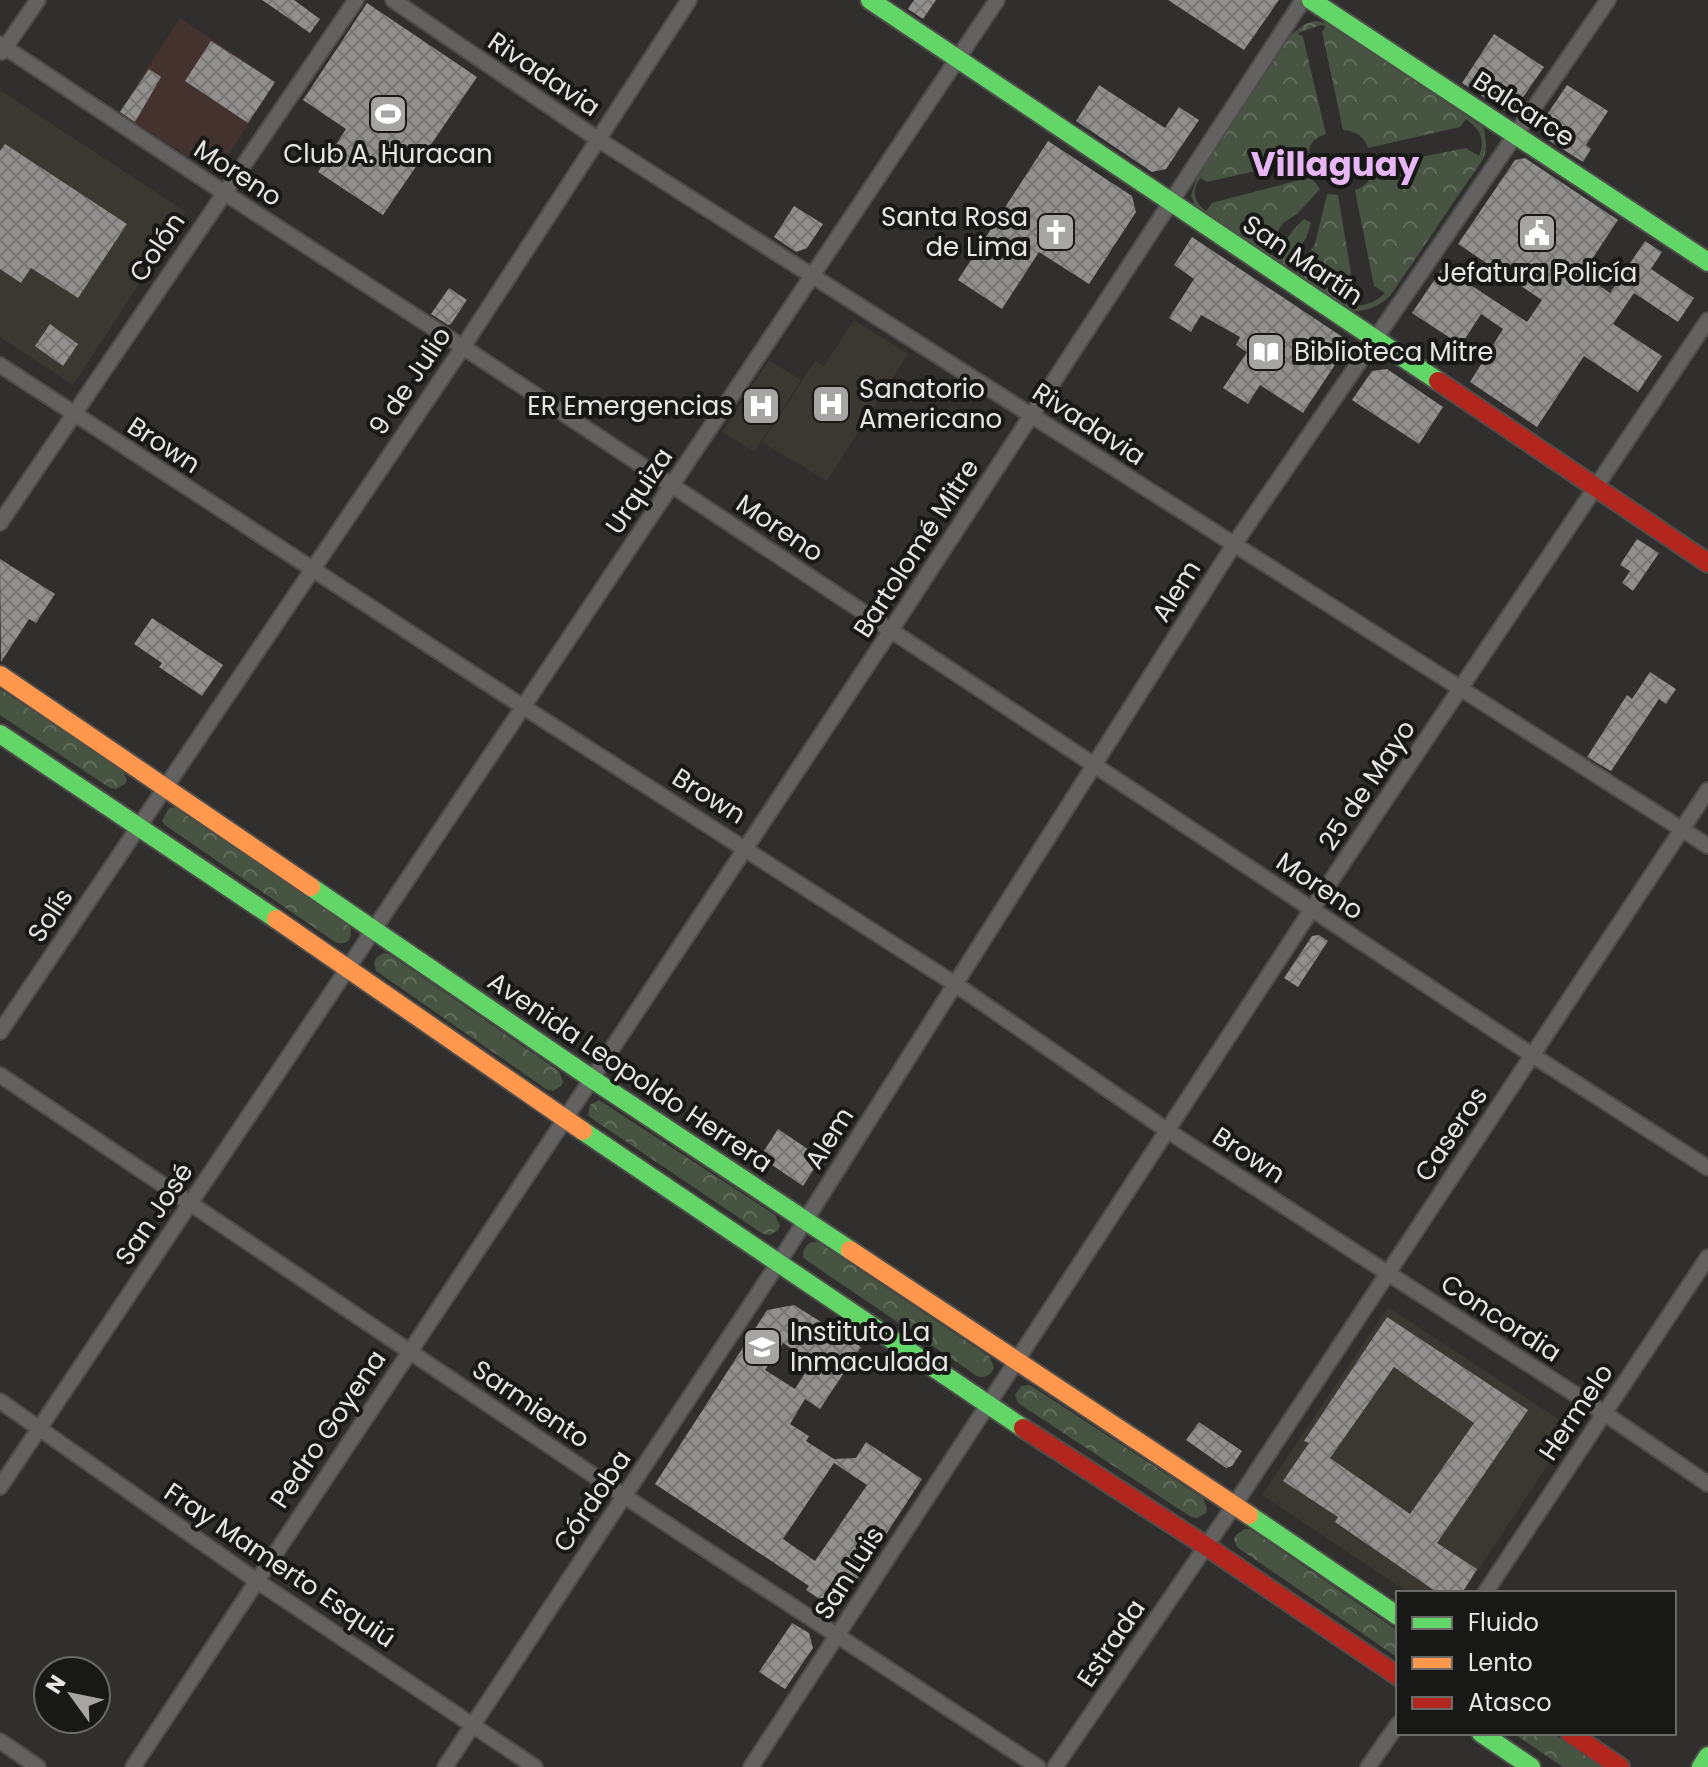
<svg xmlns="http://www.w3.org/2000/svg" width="1708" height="1767" font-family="Poppins,sans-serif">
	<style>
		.commercial { fill: #43322d }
		.built { fill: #3b3731 }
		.park { fill: url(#park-crowns); fill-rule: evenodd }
		.building { fill: url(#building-cross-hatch); fill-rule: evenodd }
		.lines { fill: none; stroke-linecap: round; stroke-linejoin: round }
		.street-casing { stroke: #4e4d4c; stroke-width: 18 }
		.fast-casing { stroke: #4e4d4c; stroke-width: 22 }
		.slow-casing { stroke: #4e4d4c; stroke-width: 22 }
		.jam-casing { stroke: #4e4d4c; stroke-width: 22 }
		.street { stroke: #636261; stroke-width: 14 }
		.fast { stroke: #63d668; stroke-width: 18 }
		.slow { stroke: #ff974d; stroke-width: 18 }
		.jam { stroke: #b3261e; stroke-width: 18 }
		.labels { text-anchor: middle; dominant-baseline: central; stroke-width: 8; stroke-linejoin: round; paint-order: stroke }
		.street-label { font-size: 26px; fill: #e6e5e4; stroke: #181817 }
		.poi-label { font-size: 26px; fill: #e6e5e4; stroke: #181817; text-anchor: start }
		.district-label { font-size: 34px; font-weight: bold; fill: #e8b6f5; stroke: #181817 }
	</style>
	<defs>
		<pattern id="park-crowns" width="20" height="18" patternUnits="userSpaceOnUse" patternTransform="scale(2)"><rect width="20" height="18" fill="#475441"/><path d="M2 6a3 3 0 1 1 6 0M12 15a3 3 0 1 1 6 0" fill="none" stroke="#626c5c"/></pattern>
		<pattern id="building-cross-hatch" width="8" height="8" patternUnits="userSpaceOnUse" patternTransform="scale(2)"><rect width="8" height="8" fill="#91908f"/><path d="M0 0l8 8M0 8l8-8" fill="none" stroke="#767675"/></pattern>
	</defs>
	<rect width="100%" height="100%" fill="#302f2e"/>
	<polygon class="commercial" points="180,18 276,82 221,166 207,169 119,112"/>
	<g class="built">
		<polygon points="0,90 186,212 73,385 0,337"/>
		<polygon points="854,320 908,354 827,481 762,442 815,361 824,366"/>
		<polygon points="769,360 801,380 754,452 722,432"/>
		<polygon points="1388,1307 1572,1428 1463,1593 1409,1593 1262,1495"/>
	</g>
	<g class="park">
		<path d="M1315,21L1327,23L1483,127C1486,138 1488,149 1483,159L1390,296C1378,307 1366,312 1350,311L1196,207L1191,196L1198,175L1291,35L1305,24ZM1321,25L1326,26L1322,32L1343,130C1356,131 1364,136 1368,148L1460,127L1466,119C1480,129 1486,139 1479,156L1466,148L1371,167C1372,180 1367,186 1355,190L1374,286L1385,293C1376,303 1358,309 1346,303L1354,291L1338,195L1327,194L1315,244L1296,273L1287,266L1306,238L1311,223L1304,219L1293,230L1275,257L1265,251L1283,223L1297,214L1320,189L1311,177L1212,203L1206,211C1194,202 1191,191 1200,178L1207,182L1308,159C1308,145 1313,138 1326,134L1303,37L1298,33Z"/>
		<polygon points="0,689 122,769 127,780 125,784 116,789 110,788 0,715"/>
		<path d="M178,807L350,926C353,937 349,947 335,942L165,825L162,821L169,808Z"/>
		<polygon points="384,953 389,954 559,1071 563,1082 561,1086 553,1091 546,1089 376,971 374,963 376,958"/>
		<polygon points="599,1100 775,1215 780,1226 778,1230 770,1235 763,1234 591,1118 588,1115 590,1105"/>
		<path d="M818,1242L990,1357L994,1368C991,1375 985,1379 977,1376L806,1260L803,1257C803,1247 808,1241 818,1242Z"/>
		<polygon points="1030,1385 1203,1498 1207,1509 1206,1513 1197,1518 1191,1517 1018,1403 1015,1395 1021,1386"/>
		<polygon points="1245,1529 1250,1529 1398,1631 1398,1658 1237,1547 1234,1539 1237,1534"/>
		<polygon points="1513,1733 1552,1733 1603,1767 1563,1767"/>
	</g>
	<g class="building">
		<polygon points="262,0 294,0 320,19 310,33"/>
		<polygon points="914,0 936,0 923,19 908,9"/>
		<polygon points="1168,0 1279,0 1244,50"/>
		<polygon points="367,3 477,77 383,215 318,172 346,129 303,100"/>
		<polygon points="1494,34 1544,67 1514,110 1505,111 1462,83"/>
		<polygon points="211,41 275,82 248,123 185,81"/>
		<polygon points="149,69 161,77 135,122 120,112"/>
		<polygon points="1099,85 1165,128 1179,107 1199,120 1166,169 1152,172 1076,121"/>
		<polygon points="1567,85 1608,111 1586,145 1591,149 1583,162 1545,138 1542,122"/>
		<polygon points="1048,141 1132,196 1136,212 1089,284 1039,252 1002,309 958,280"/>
		<polygon points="5,144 127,224 78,298 31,268 21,283 0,269 0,151"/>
		<polygon points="1525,158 1618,220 1582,274 1610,293 1645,241 1662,252 1651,269 1694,298 1678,322 1634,293 1613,324 1662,356 1638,392 1584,356 1537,427 1470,382 1503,329 1481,314 1461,345 1412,313 1443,267 1527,322 1542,300 1458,244 1515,160"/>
		<polygon points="794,206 823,224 807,248 796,252 774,237"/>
		<polygon points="1192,237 1350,342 1303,413 1260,385 1248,404 1223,388 1247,352 1236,345 1240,337 1201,315 1191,332 1169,318 1194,279 1174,265"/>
		<polygon points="449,288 467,300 451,324 448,325 431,314"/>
		<polygon points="50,324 78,344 63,366 35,346"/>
		<polygon points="1387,369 1443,407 1419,444 1352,400 1372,371"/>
		<polygon points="1637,539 1659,553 1633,591 1622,583 1630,571 1620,565"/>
		<polygon points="0,559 55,594 36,623 29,619 1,662"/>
		<polygon points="152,618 223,665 202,696 159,667 162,663 134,644"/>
		<polygon points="1650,672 1676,689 1666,704 1659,699 1611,771 1587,757 1627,695 1632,699"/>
		<polygon points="1319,935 1328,941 1298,987 1284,978 1312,936"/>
		<polygon points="778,1129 821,1158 803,1186 760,1157"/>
		<path d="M794,1305L861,1347L820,1409L805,1399L790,1424L809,1436L806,1441L834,1459L856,1458L866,1442L922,1479L840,1605L830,1606L806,1590L809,1586L655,1484L767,1310ZM783,1343L812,1362L795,1389L765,1370ZM834,1463L867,1485L815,1561L783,1539Z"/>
		<path d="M1387,1317L1528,1410L1437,1543L1477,1569L1462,1593H1438L1335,1522L1338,1517L1283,1481L1309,1443L1304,1441ZM1394,1367L1474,1423L1410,1514L1330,1458Z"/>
		<polygon points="1199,1422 1242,1451 1232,1466 1226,1468 1186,1440"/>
		<polygon points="792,1623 809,1633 813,1648 785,1689 759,1672"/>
	</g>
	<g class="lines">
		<g class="street-casing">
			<g id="street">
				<polyline points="393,0 599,140 1708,846"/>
				<polyline points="0,44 223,192 463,347 1532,1055 1708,1168"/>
				<polyline points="2,52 38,0"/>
				<polyline points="0,365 522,706 955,984 1168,1131 1604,1413 1708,1484"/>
				<polyline points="0,523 356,0"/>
				<polyline points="0,1032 463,347 689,0"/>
				<polyline points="0,1075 624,1496 1038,1767"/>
				<polyline points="0,1401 257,1581 535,1767"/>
				<polyline points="0,1487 997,0"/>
				<polyline points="1485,1593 1708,1257"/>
				<polyline points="0,1741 38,1767"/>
				<polyline points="133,1767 891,630 1303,0"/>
				<polyline points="445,1767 779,1262 1233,546 1608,0"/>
				<polyline points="751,1767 1312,909 1708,320"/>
				<polyline points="1055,1767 1235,1504 1708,790"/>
				<polyline points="1368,1767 1398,1724"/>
			</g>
		</g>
		<g class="fast-casing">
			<g id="fast">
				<polyline points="870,0 1438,381"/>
				<polyline points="1311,0 1708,262"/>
				<polyline points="0,734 276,919"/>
				<polyline points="311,887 595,1081 850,1250"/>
				<polyline points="583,1131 1023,1428"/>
				<polyline points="1249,1515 1398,1616"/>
				<polyline points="1481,1733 1531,1767"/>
				<polyline points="1701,1767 1708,1756"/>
			</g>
		</g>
		<g class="slow-casing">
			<g id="slow">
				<polyline points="0,675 311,887"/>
				<polyline points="276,919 583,1131"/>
				<polyline points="850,1250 1249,1515"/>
			</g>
		</g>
		<g class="jam-casing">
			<g id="jam">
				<polyline points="1438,381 1708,563"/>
				<polyline points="1023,1428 1206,1546 1398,1676"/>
				<polyline points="1570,1733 1620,1767"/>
			</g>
		</g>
		<use href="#street" class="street"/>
		<use href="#fast" class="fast"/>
		<use href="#slow" class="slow"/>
		<use href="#jam" class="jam"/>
	</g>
	<defs>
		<g id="stadium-square" transform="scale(2)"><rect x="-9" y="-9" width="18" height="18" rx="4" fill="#a6a5a4" stroke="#181817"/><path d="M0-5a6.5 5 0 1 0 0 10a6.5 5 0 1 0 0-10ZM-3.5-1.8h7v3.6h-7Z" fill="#fff"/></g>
		<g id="church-square" transform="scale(2)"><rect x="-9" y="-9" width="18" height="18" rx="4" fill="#a6a5a4" stroke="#181817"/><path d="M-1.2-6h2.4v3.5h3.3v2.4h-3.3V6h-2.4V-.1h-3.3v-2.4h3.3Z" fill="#fff"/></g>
		<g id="civic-square" transform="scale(2)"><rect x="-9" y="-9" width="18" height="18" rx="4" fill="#a6a5a4" stroke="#181817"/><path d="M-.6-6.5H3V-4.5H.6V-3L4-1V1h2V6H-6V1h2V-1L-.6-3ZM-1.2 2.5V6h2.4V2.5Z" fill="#fff"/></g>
		<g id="library-square" transform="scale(2)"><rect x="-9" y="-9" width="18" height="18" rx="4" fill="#a6a5a4" stroke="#181817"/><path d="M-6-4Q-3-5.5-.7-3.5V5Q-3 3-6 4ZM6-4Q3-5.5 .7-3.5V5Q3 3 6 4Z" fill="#fff"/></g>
		<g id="hospital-square" transform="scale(2)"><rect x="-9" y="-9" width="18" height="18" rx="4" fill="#a6a5a4" stroke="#181817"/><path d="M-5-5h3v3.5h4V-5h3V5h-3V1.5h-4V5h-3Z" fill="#fff"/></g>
		<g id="school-square" transform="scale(2)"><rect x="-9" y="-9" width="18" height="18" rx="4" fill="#a6a5a4" stroke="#181817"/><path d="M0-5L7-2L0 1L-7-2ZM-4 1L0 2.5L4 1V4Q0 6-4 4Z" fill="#fff"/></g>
	</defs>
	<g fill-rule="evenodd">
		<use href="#stadium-square" x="388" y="114"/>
		<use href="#church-square" x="1056" y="232"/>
		<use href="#civic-square" x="1537" y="233"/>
		<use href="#library-square" x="1266" y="352"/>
		<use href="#hospital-square" x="831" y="404"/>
		<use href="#hospital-square" x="761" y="406"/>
		<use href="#school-square" x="762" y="1347"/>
	</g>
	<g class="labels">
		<g class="street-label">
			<text transform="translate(544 74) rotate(34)">Rivadavia</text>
			<text transform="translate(1524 109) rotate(33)">Balcarce</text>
			<text transform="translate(238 173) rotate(33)">Moreno</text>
			<text transform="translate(157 247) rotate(-56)">Colón</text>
			<text transform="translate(1303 260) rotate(34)">San Martín</text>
			<text transform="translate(410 381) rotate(-56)">9 de Julio</text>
			<text transform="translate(1089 424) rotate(33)">Rivadavia</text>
			<text transform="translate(164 445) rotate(33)">Brown</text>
			<text transform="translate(639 491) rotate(-56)">Urquiza</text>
			<text transform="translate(780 528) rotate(34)">Moreno</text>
			<text transform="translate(916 548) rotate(-57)">Bartolomé Mitre</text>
			<text transform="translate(1176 591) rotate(-58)">Alem</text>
			<text transform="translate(1367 785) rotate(-56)">25 de Mayo</text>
			<text transform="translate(709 796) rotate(32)">Brown</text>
			<text transform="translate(1320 886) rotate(34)">Moreno</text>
			<text transform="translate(50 915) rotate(-56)">Solís</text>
			<text transform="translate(630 1072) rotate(34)">Avenida Leopoldo Herrera</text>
			<text transform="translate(1451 1134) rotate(-56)">Caseros</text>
			<text transform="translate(829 1138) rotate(-58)">Alem</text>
			<text transform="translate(1249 1155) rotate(33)">Brown</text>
			<text transform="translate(154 1214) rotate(-56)">San José</text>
			<text transform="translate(1501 1318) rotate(33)">Concordia</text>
			<text transform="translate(531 1404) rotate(34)">Sarmiento</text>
			<text transform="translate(1576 1412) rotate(-56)">Hermelo</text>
			<text transform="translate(328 1429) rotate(-56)">Pedro Goyena</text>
			<text transform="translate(592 1501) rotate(-56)">Córdoba</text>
			<text transform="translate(280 1565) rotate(34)">Fray Mamerto Esquiú</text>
			<text transform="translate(849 1573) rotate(-57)">San Luis</text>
			<text transform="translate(1111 1643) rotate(-56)">Estrada</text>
		</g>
		<g class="poi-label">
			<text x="388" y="154" text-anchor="middle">Club A. Huracan</text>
			<text x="1028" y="217" text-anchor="end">Santa Rosa<tspan x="1028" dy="30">de Lima</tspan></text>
			<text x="1537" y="273" text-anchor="middle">Jefatura Policía</text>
			<text x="1294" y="352">Biblioteca Mitre</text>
			<text x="859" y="389">Sanatorio<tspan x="859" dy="30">Americano</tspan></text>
			<text x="733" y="406" text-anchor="end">ER Emergencias</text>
			<text x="790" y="1332">Instituto La<tspan x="790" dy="30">Inmaculada</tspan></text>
		</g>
		<g class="district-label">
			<text x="1335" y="164">Villaguay</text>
		</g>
	</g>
	<rect x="1396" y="1591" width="280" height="144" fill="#181817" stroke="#6a6a69" stroke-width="2"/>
	<rect x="1412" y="1617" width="40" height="12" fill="#63d668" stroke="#6a6a69" stroke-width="2"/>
	<text x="1468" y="1631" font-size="24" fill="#e6e5e4">Fluido</text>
	<rect x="1412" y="1657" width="40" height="12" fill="#ff974d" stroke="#6a6a69" stroke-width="2"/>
	<text x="1468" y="1671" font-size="24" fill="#e6e5e4">Lento</text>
	<rect x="1412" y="1697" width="40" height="12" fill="#b3261e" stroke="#6a6a69" stroke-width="2"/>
	<text x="1468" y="1711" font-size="24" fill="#e6e5e4">Atasco</text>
	<g transform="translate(72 1695) rotate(303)"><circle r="38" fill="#181817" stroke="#6a6a69" stroke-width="2"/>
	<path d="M0-6L14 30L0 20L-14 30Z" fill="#a6a5a4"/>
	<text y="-12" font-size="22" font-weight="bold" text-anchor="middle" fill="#e6e5e4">N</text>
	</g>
</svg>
